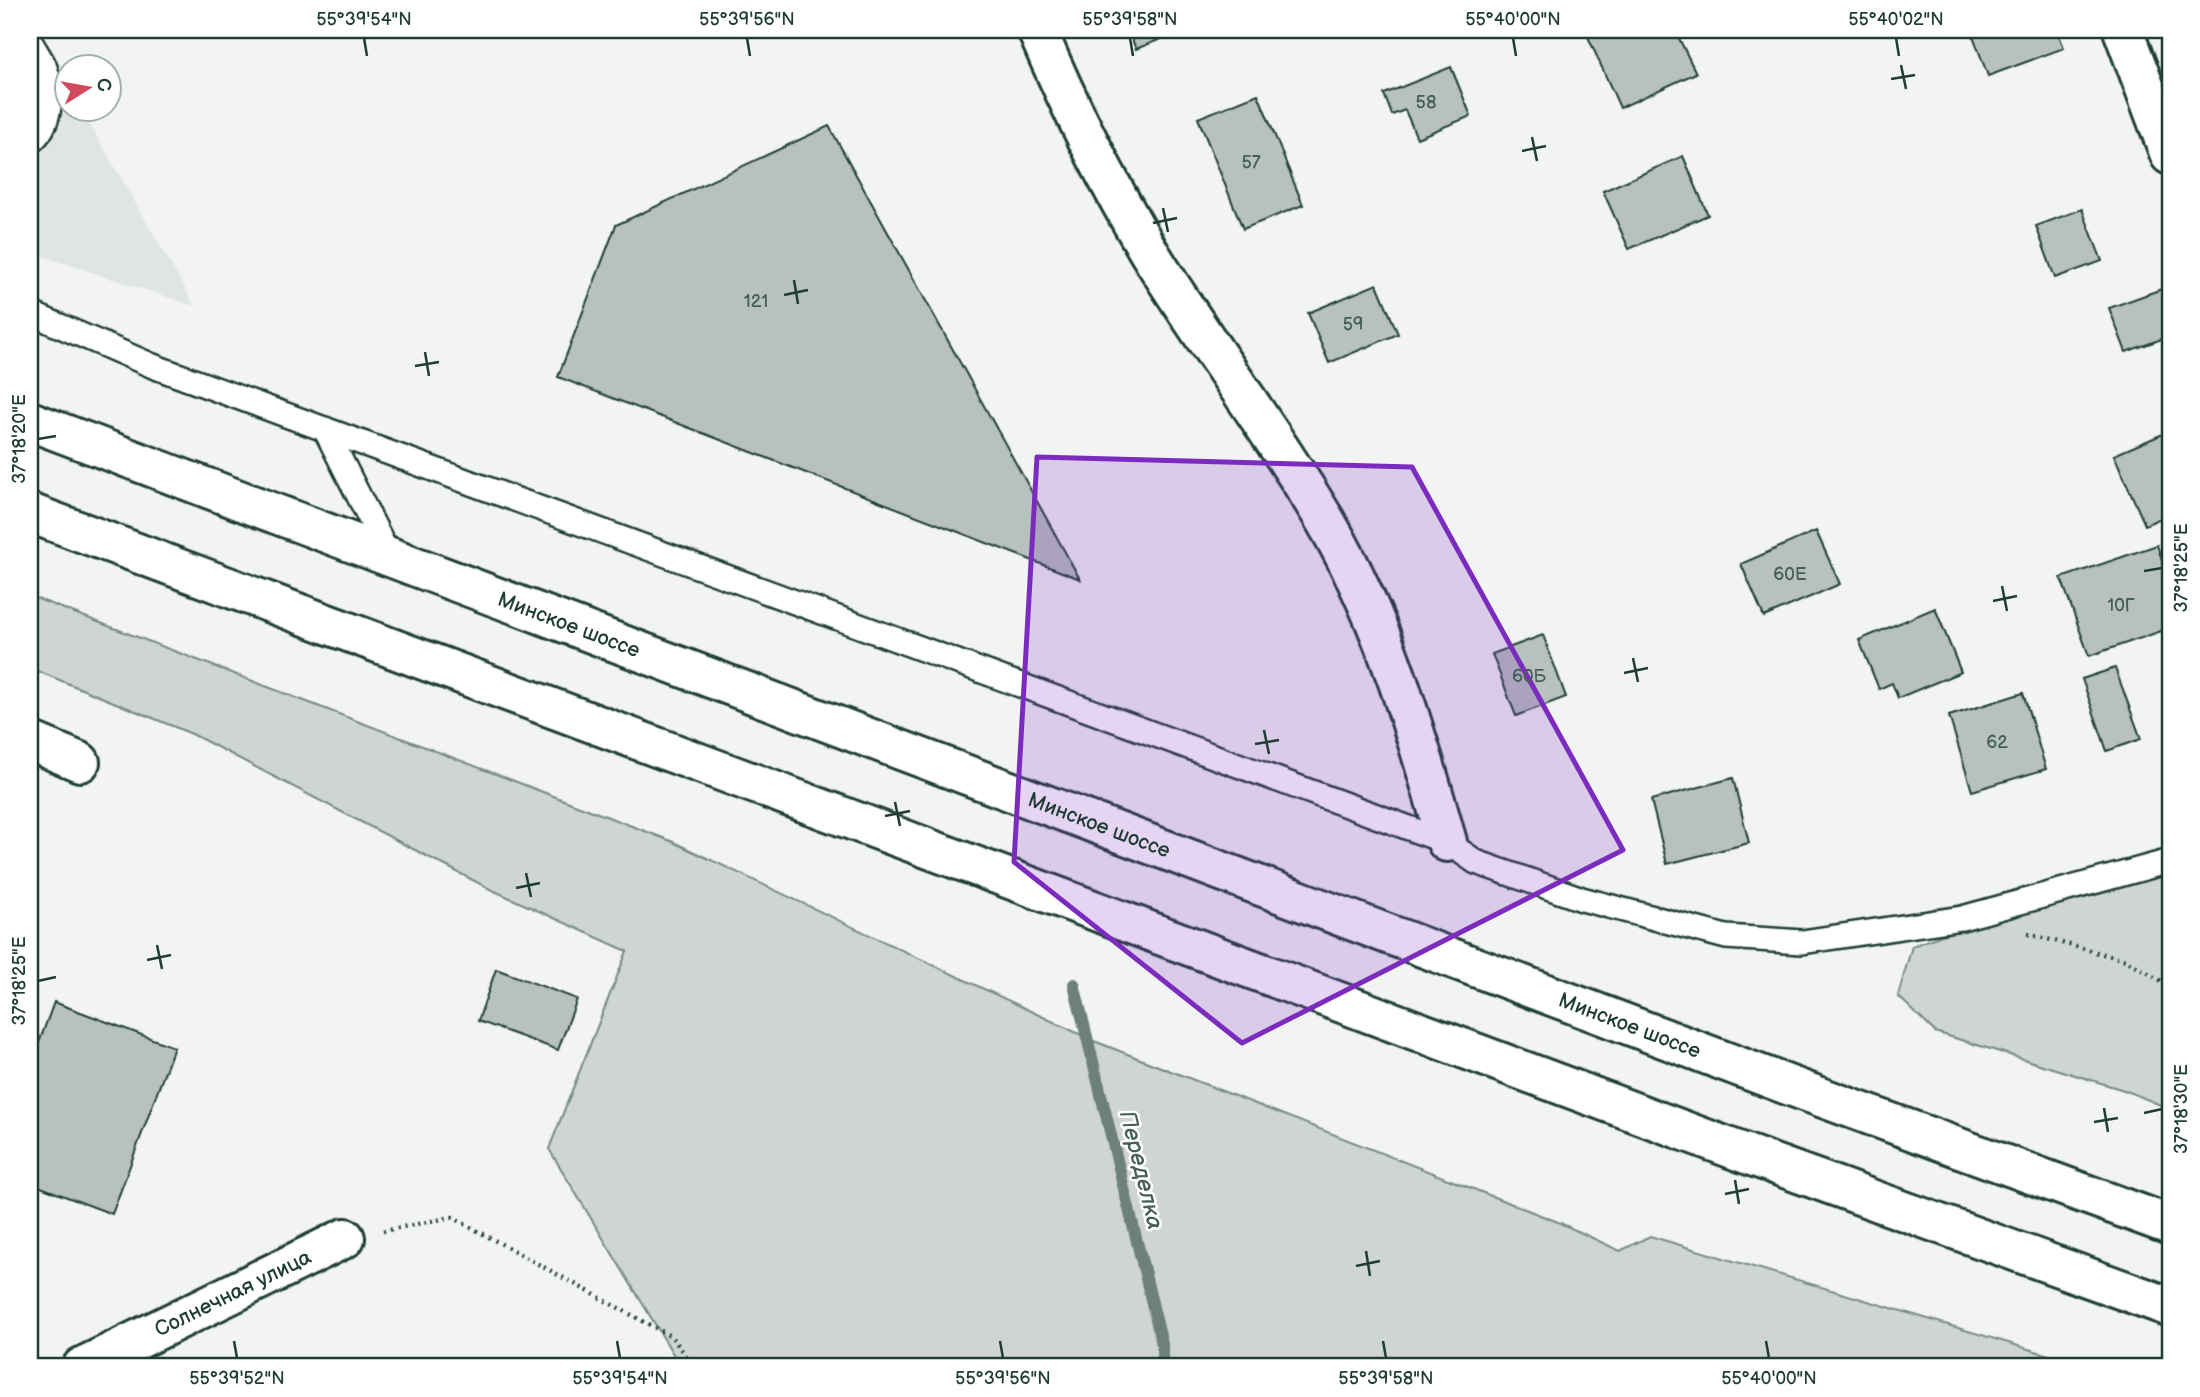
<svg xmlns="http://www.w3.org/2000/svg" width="2200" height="1397" font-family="'Balsamiq Sans',sans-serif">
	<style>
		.built { fill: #e0e4e3 }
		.green { fill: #ced5d3; stroke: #768984; stroke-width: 2 }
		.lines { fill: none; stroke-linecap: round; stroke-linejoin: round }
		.stream { stroke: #6d807b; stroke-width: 12 }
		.building { fill: #b7c1bd; stroke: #1f3d34; stroke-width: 2 }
		.service-casing { stroke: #1f3d34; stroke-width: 28 }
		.minor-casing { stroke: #1f3d34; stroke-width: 44 }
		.trunk-casing { stroke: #1f3d34; stroke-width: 44 }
		.path { stroke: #1f3d34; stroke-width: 4.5; stroke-dasharray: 2 5; stroke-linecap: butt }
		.service { stroke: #fff; stroke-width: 23 }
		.minor { stroke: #fff; stroke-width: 38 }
		.trunk { stroke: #fff; stroke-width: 38 }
		.marked { fill: #7b2cbf; fill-opacity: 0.2; stroke: #7b2cbf; stroke-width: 5; stroke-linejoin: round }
		.ticks { fill: none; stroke: #1f3d34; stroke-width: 2.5 }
		.labels { text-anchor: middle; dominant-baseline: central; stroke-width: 5; stroke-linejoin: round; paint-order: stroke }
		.number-label { font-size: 18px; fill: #455e56 }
		.street-label { font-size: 21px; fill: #1f3d34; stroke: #fff }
		.water-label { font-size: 23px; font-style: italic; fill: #465f57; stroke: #fff }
		.neatline { fill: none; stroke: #1f3d34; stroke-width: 2.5 }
		.ticks-label { font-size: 18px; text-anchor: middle; fill: #1f3d34 }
	</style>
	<rect width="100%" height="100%" fill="#f2f3f3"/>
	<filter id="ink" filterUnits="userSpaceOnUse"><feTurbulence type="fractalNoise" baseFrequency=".0143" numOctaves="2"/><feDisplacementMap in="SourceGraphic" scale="14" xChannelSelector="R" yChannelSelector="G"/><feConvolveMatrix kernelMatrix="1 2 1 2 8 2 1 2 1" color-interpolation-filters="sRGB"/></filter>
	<g filter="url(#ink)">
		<polygon class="built" points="30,30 35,30 66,84 66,108 81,109 195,306 30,252"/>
		<g class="green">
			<polygon points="30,596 671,841 1094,1041 1558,1222 1620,1251 1650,1236 2089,1367 681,1367 549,1149 627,951 488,888 192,734 30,668"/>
			<polygon points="2170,868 2170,1109 2127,1091 1935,1032 1898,996 1912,946 2049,896"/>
		</g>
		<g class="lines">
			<polyline class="stream" points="1074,984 1162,1344 1162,1367"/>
		</g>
		<g class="building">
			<polygon points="1128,30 1184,30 1136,49"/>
			<polygon points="1585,30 1675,30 1696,73 1620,108"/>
			<polygon points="1971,30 2057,30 2064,48 1988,76"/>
			<polygon points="1451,67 1471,116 1417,138 1405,110 1392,115 1384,94"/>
			<polygon points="1258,94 1303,205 1243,229 1198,118"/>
			<polygon points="829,126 1080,579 558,377 616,225"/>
			<polygon points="1683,156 1708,215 1629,249 1603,191"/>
			<polygon points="2082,209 2102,261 2055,278 2036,226"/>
			<polygon points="1377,284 1398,334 1329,363 1308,313"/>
			<polygon points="2170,286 2170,336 2126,352 2109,308"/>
			<polygon points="2170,431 2170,514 2145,525 2114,455"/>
			<polygon points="1816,531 1840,584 1764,617 1741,564"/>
			<polygon points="2157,545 2170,583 2170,628 2089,656 2061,578"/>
			<polygon points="1935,608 1961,672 1898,698 1892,683 1879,689 1859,640"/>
			<polygon points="1543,635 1566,697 1516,716 1492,654"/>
			<polygon points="2115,668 2141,739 2107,751 2082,679"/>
			<polygon points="2023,693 2046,769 1972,791 1949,716"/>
			<polygon points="1733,778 1749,843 1667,864 1651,800"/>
			<polygon points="496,969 577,999 558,1050 478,1021"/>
			<polygon points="54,1002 174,1047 112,1214 30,1183 30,1067"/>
		</g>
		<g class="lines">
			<g class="service-casing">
				<g id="service">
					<path d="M30,41C34,49 40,57 44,65C54,89 52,126 30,142"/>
					<polyline points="30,313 153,366 1447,842 1476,862 1582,899 1726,937 1802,942 1962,918 2170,861"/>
					<polyline points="325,429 390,558"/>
				</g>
			</g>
			<g class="minor-casing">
				<g id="minor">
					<path d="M1037,30C1069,106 1107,181 1149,252C1205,343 1271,429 1326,522C1384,621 1416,732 1447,842"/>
					<polyline points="2123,30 2170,155"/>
					<polyline points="30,741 80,762"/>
					<path id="s1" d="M82,1367L345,1238"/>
				</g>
			</g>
			<g class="trunk-casing">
				<g id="trunk">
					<path id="s2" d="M30,421L1785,1084L2170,1225"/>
					<polyline points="30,513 1749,1155 2170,1307"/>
				</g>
			</g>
			<g class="path">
				<polyline points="2028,934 2126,960 2170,986"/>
				<polyline points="383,1231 452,1217 672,1337 694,1367"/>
			</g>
			<use href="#service" class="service"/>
			<use href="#minor" class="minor"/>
			<use href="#trunk" class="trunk"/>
		</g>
	</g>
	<path class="marked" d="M1037,457L1412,467L1623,850L1242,1043L1014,862Z"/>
	<path class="ticks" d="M364,38L367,56M747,38L750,56M1130,38L1133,56M1513,38L1516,56M1896,38L1899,56M1901,65L1906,89M1891,79L1915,75M1532,137L1537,161M1522,151L1546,146M1163,208L1168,232M1153,223L1177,218M794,280L798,304M784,295L808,290M425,352L429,376M415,366L439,362M38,439L56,436M2144,571L2162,568M2002,586L2007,611M1993,601L2017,596M1633,658L1638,682M1624,673L1648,668M1264,730L1269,754M1255,744L1279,740M895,802L900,826M885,816L910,811M526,873L531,897M516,888L540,883M157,945L162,969M147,960L171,955M38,981L56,977M2104,1108L2108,1132M2144,1113L2162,1109M2094,1122L2118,1118M1735,1180L1739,1204M1725,1194L1749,1189M1366,1251L1370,1276M1356,1266L1380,1261M234,1341L237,1358M617,1341L620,1358M1000,1341L1003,1358M1383,1341L1386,1358M1766,1341L1769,1358"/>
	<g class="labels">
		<g class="number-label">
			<text x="1426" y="102">58</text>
			<text x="1251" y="162">57</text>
			<text x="756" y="301">121</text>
			<text x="1353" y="324">59</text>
			<text x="1790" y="574">60Е</text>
			<text x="2121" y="605">10Г</text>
			<text x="1529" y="676">60Б</text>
			<text x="1997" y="742">62</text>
		</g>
		<g class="street-label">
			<text stroke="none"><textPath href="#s2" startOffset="576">Минское шоссе</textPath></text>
			<text stroke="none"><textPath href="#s2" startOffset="1143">Минское шоссе</textPath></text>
			<text stroke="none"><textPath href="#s2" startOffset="1710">Минское шоссе</textPath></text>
			<text stroke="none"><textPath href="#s1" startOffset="168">Солнечная улица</textPath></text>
		</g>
		<g class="water-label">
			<text transform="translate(1141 1170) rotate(76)">Переделка</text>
		</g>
	</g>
	<rect width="2200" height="1397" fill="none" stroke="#fff" stroke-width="77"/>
	<g transform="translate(88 88) rotate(79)"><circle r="33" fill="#ffffff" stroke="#a5b1ae" stroke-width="2"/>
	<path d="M0-5L12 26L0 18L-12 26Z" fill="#d1495b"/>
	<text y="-10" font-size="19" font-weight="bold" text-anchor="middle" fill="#1f3d34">С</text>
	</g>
	<rect x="38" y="38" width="2124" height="1320" class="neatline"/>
	<g class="ticks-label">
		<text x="364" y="25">55°39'54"N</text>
		<text x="747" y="25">55°39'56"N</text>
		<text x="1130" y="25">55°39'58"N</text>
		<text x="1513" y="25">55°40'00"N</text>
		<text x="1896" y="25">55°40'02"N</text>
		<text transform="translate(19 439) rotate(-90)" y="6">37°18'20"E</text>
		<text transform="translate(2181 568) rotate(-90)" y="6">37°18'25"E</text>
		<text transform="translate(19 981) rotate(-90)" y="6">37°18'25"E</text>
		<text transform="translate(2181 1109) rotate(-90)" y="6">37°18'30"E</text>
		<text x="237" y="1384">55°39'52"N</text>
		<text x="620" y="1384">55°39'54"N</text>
		<text x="1003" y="1384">55°39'56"N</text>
		<text x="1386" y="1384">55°39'58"N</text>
		<text x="1769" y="1384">55°40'00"N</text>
	</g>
</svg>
